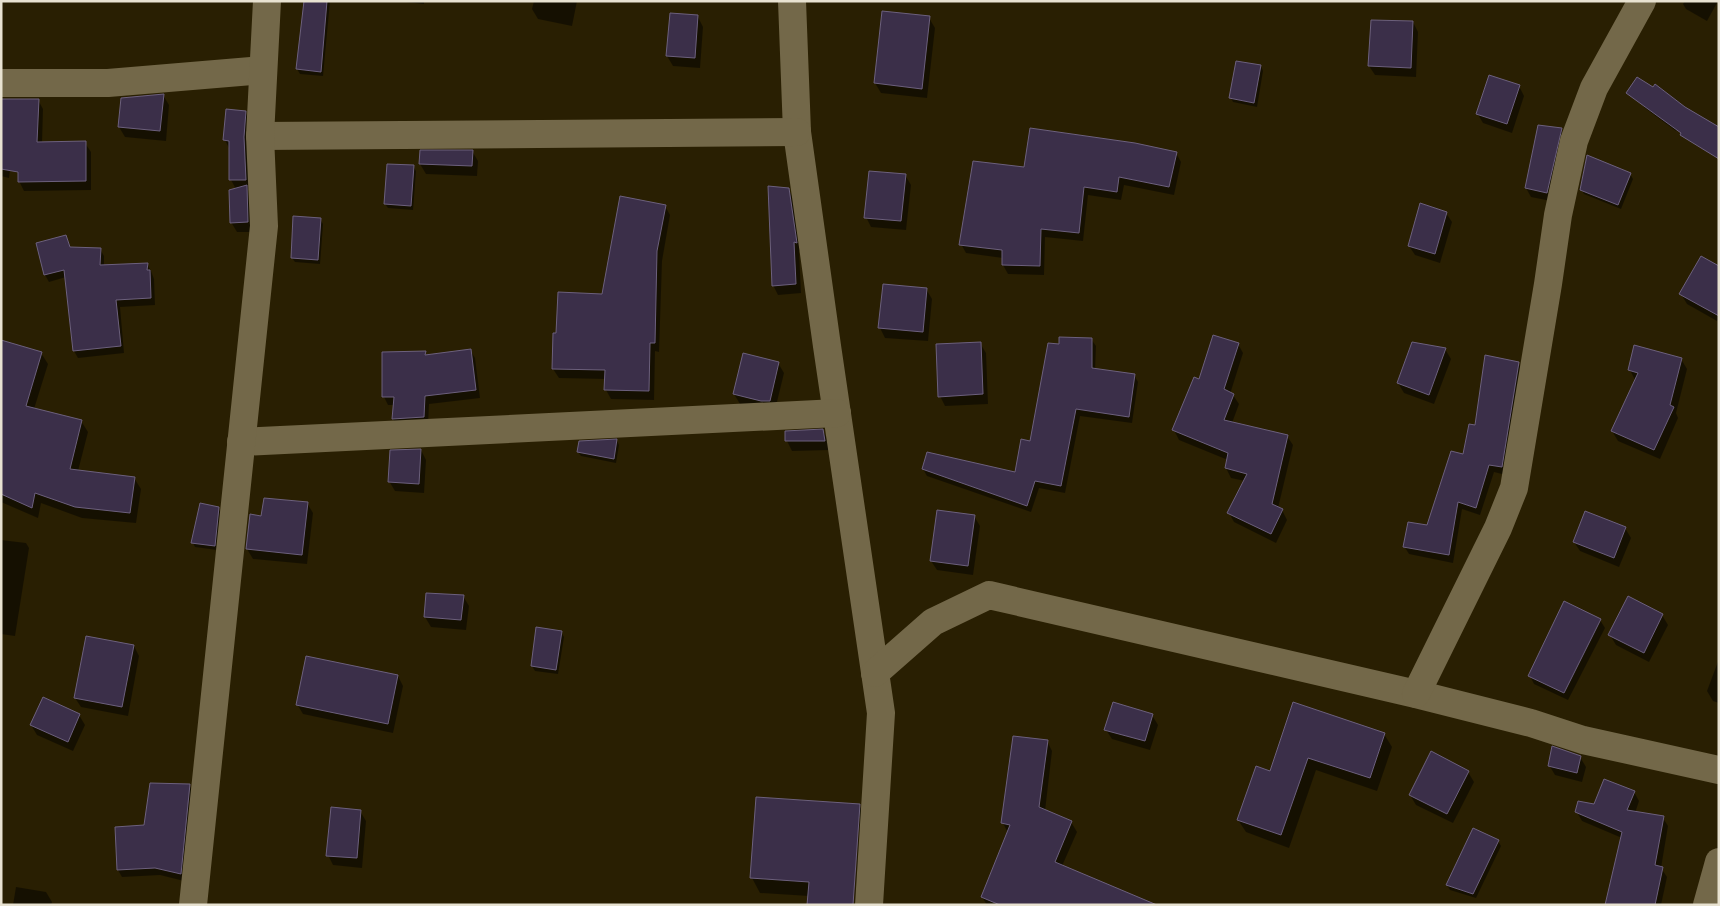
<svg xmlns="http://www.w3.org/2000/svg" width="1720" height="906" font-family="'DejaVu Sans',sans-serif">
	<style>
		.shadow { fill: #0007 }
		.building { fill: #3b2f49; stroke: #6c607d }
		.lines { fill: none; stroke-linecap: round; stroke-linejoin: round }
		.minor { stroke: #736849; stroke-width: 28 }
	</style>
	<rect width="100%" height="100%" fill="#291f02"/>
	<g class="shadow">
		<polygon points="305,1 330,1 323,76 300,74 297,69"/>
		<polygon points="397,1 424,1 424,4"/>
		<polygon points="534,1 577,1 572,26 538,19 532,9"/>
		<polygon points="1685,1 1718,1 1707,21 1686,9 1683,4"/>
		<polygon points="698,17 703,27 700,68 673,66 667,56"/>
		<polygon points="929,18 935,28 927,98 881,93 875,83"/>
		<polygon points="1413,22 1418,32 1416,77 1375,75 1369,66"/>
		<polygon points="1261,66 1263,71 1257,107 1233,102 1231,98"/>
		<polygon points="1656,85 1685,107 1687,111 1676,131 1645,108 1642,104"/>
		<polygon points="1519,86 1524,96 1512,133 1483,123 1477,113"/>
		<polygon points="163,95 169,105 166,141 125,137 119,127 122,99"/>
		<polygon points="1,100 38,100 43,109 42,143 85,143 91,152 91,190 24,191 19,181 19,175 12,152 9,178 1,176"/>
		<polygon points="245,112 251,122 251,189 248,189 252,196 253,232 237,232 231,222 236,189 231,180 230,150 225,140"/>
		<polygon points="1561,130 1566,138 1551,201 1531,197 1526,188"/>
		<polygon points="472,151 478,161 477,176 426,174 420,164"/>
		<polygon points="1176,153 1181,162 1174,195 1124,185 1121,200 1088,195 1083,241 1045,237 1044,275 1008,274 1003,265 1003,258 966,253 961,244 1025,169"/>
		<polygon points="413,166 416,171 413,210 388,208 385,204"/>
		<polygon points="1630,174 1633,179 1621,209 1584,194 1581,189"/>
		<polygon points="905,175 911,185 906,230 871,227 866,217"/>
		<polygon points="788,189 794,199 801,251 799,251 801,293 778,295 773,285"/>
		<polygon points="665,206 670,215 662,261 659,352 655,351 654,400 611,399 606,390 606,379 559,378 553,369 557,335 603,295"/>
		<polygon points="1446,213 1452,222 1440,263 1415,255 1409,246"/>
		<polygon points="320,219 323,224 320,264 295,262 292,258"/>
		<polygon points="66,236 71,248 100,249 104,256 104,266 147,264 151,271 154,279 155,305 120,307 124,353 78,358 74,351 66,277 49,282 45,275 37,244"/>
		<polygon points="1719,268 1719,318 1717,321 1687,304 1681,294"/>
		<polygon points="926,289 932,299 928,341 885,338 880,328"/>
		<polygon points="1091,339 1096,346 1095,370 1134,375 1138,382 1132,423 1080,416 1065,493 1039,488 1031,512 927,476 923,469 1016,474 1031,443 1060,345"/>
		<polygon points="980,343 986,353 988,404 945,406 940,396"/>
		<polygon points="1238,344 1243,353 1230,394 1233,395 1239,404 1232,423 1287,436 1293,445 1278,508 1282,510 1287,520 1276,543 1234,522 1229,513 1245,481 1231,478 1226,468 1228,460 1179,440 1174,430 1200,381"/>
		<polygon points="1445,349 1451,359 1434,404 1404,393 1398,383"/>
		<polygon points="470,350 475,358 480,398 429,404 428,425 398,427 393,419 394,405 388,405 384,397 425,353 427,356"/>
		<polygon points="41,353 48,364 34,409 81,421 88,432 78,471 134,478 141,489 136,523 82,518 41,503 38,518 1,502 1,454"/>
		<polygon points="1681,359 1687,369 1676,413 1678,418 1660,459 1618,441 1612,431 1635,380 1630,370"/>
		<polygon points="778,363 784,373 775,410 740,404 734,394"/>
		<polygon points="1518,363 1523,371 1506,475 1494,472 1480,515 1462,509 1453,563 1409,554 1404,546 1427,526 1464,456 1476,427"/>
		<polygon points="823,431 828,441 830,450 792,451 787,441"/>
		<polygon points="617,441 619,445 616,463 581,456 578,452"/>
		<polygon points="421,450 426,460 424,493 395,491 389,481"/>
		<polygon points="307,503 313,513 307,564 253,559 247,549 263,518"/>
		<polygon points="218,508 221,513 217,550 195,547 193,543"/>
		<polygon points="974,516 980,526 973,575 937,570 931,561"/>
		<polygon points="1625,528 1631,538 1619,567 1580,551 1574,542"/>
		<polygon points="1,540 26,543 29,548 15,636 1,634"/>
		<polygon points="463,596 469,606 466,630 431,627 425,617"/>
		<polygon points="1662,615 1668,625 1649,662 1616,645 1610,635"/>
		<polygon points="1600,620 1605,628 1568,700 1534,684 1530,676"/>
		<polygon points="561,632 564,637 558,674 535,671 532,666"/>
		<polygon points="134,646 139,656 128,716 81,707 75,698"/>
		<polygon points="1719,659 1719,703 1713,701 1707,691"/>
		<polygon points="398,676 403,686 393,733 303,714 297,704"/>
		<polygon points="1294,704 1384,734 1392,747 1377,791 1316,770 1289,848 1246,832 1238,820 1271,772"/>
		<polygon points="79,715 85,725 73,751 37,735 31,725"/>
		<polygon points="1152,715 1158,725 1150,750 1112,739 1106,730"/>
		<polygon points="1047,741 1052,751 1045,811 1071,822 1077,832 1062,866 1144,905 987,905 982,897 1008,833 1003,823"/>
		<polygon points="1580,757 1586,767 1582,782 1555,775 1549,765"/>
		<polygon points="1468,772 1474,782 1453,823 1416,805 1410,795"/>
		<polygon points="189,785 194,792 184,881 160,875 122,877 118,870"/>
		<polygon points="1634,792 1639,801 1635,813 1663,818 1668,826 1661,868 1667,877 1661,905 1606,905 1622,838 1582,821 1577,812"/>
		<polygon points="859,805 867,819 862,905 855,905 860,817 858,817 809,896 760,893 752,878"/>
		<polygon points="360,811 366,821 362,868 333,865 328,855"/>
		<polygon points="1498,841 1501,846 1476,898 1450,890 1447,885"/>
		<polygon points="16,887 46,892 52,902 51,905 13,905"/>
	</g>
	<g class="building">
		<polygon points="304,1 327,1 321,72 296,69"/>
		<polygon points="882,11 930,16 922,89 874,83"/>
		<polygon points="670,13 698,15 695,58 666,56"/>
		<polygon points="1371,20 1413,21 1411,68 1368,66"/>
		<polygon points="1236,61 1261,65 1254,103 1229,98"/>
		<polygon points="1489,75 1520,85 1507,124 1476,114"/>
		<polygon points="1637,77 1653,87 1655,84 1685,107 1719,127 1719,159 1680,135 1681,133 1626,93"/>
		<polygon points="164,94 160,131 118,127 121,98"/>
		<polygon points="1,99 39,99 37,142 86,141 86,181 18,182 18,172 1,169"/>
		<polygon points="226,109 246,111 244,137 246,180 229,180 229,141 223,140"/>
		<polygon points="1538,125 1562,128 1547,193 1525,188"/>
		<polygon points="1030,128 1135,143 1177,152 1169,187 1119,177 1117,192 1084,187 1079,233 1041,229 1040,266 1002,265 1002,250 959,245 973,161 1024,167"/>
		<polygon points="420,150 473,150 472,166 419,164"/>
		<polygon points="1587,155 1631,173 1618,205 1580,190"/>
		<polygon points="387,164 414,165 411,206 384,204"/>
		<polygon points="869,171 906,174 901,221 864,218"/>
		<polygon points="247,185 248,222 230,223 229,190"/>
		<polygon points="768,186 789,188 797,243 794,242 796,284 772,286"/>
		<polygon points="620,196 666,205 657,251 655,343 650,343 649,391 604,390 605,370 552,369 553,333 556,333 558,292 602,294"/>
		<polygon points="1420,203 1447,212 1435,254 1408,246"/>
		<polygon points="293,216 321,218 318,260 291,258"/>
		<polygon points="66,235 70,247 101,248 100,265 148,263 147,270 150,270 151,298 116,300 121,346 73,351 64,270 44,275 36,243"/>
		<polygon points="1701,256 1719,266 1719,316 1679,294"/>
		<polygon points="883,284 927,288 923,332 878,328"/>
		<polygon points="1213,335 1239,343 1224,389 1234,394 1224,420 1288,435 1272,504 1283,509 1271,534 1227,513 1247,474 1225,468 1228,453 1172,430 1194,377 1199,379"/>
		<polygon points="1059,337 1092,338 1092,368 1135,374 1129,417 1076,409 1061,486 1035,481 1027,506 922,469 927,452 1015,472 1021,439 1030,441 1048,343 1059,344"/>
		<polygon points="1,340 42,352 26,406 82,420 70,469 135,477 130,513 75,507 35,493 32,508 1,494"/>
		<polygon points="981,342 983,394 938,397 936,344"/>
		<polygon points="1412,342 1446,348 1429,395 1397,383"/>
		<polygon points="1634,345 1682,358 1670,405 1674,407 1654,450 1611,431 1638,373 1628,370"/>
		<polygon points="471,349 476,390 425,396 424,417 392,419 394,397 382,397 382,352 426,351 425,355"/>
		<polygon points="743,353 779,362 770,401 761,401 733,394"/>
		<polygon points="1485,355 1519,362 1502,467 1489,465 1476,508 1458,502 1449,555 1403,547 1408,522 1427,525 1451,451 1463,454 1469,424 1475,425"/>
		<polygon points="823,429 825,441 785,441 785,431"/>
		<polygon points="617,439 614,459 577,452 579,441"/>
		<polygon points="421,449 419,484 388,482 390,450"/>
		<polygon points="264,498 308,502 302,555 246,549 250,514 261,516"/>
		<polygon points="200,503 219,507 215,546 191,543"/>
		<polygon points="937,510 975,515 968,566 930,561"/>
		<polygon points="1585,511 1626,527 1614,558 1573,542"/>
		<polygon points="426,593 464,595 461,620 424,617"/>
		<polygon points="1628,596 1663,614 1644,653 1608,635"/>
		<polygon points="1564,601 1601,619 1564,693 1528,676"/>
		<polygon points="536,627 562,631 556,670 531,666"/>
		<polygon points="86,636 134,645 122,707 74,698"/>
		<polygon points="306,656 398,675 388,724 296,705"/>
		<polygon points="43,697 80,714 68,742 30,725"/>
		<polygon points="1113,702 1153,714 1145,741 1104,730"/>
		<polygon points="1293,702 1385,733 1370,778 1308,758 1281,835 1237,820 1256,766 1270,771"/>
		<polygon points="1013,736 1048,740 1039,807 1072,821 1055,862 1157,905 1000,905 981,897 1010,825 1001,823"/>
		<polygon points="1552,746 1581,756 1577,773 1548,766"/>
		<polygon points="1431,751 1469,771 1447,814 1409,795"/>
		<polygon points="1604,779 1635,791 1627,810 1664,816 1655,865 1663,867 1655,905 1605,905 1622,832 1575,812 1578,801 1594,804"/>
		<polygon points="150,783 190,784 181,874 155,868 117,870 115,827 144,825"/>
		<polygon points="756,797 860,804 853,905 807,905 809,882 750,878"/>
		<polygon points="331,807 361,810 357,858 326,856"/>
		<polygon points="1473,828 1499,840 1473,894 1446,885"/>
	</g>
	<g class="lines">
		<g class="minor">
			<polyline points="792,1 797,132 827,346 881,713 869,905"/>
			<polyline points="1,83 108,83 263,70"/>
			<polyline points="260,136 797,132"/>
			<polyline points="241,442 837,413"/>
			<polyline points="875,673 933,622 989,595 1416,694 1531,723 1583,740 1719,770"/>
			<polyline points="1416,694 1498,528 1514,488 1548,284 1558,215 1574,141 1594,88 1642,1"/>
			<polyline points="193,905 264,226 260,136 267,1"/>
			<polyline points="1707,905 1719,862"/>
		</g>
	</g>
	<rect width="1720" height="906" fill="none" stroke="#e8e2d1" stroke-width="5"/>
</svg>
